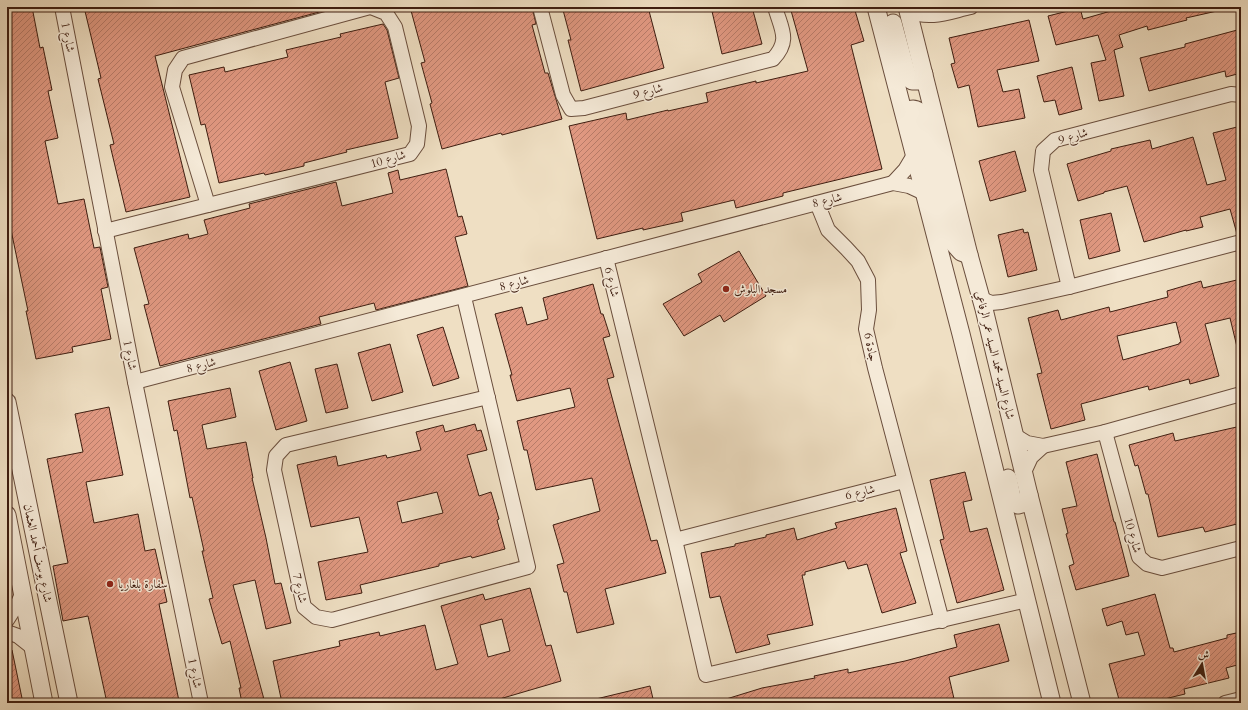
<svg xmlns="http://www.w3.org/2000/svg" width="1248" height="710" font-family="Cardo,Amiri,serif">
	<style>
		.building { fill: url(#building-hatch); stroke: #3e1d10; fill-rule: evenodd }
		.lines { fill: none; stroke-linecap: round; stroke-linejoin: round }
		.minor-casing { stroke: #6a4e3d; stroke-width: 16 }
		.tertiary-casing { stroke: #6a4e3d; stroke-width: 19 }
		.minor { stroke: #f5ead8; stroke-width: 14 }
		.tertiary { stroke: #f5ead8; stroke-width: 17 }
		.poi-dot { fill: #8f2418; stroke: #f5ead8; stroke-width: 1.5 }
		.labels { text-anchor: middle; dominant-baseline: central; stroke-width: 3; stroke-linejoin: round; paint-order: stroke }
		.street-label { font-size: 12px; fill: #3e1d10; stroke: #f5ead8 }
		.poi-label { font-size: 12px; fill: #3e1d10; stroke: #f5ead8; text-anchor: start }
	</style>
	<defs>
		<pattern id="building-hatch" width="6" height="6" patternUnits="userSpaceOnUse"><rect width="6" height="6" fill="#e09881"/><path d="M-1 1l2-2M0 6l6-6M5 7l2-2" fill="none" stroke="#b77b68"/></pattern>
	</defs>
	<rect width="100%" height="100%" fill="#efdfc3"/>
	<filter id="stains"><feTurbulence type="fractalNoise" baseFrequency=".005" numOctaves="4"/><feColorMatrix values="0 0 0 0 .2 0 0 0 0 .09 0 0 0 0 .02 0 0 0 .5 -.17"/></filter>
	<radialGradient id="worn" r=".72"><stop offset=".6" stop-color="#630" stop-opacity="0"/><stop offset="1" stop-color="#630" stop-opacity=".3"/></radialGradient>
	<g class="building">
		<polygon points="7,7 32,7 40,48 43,47 52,90 48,91 58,138 45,141 58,204 84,199 94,248 100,247 108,287 101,289 111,339 72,347 73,352 36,359 26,311 28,311 7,211"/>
		<polygon points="84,7 338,7 155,56 190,197 126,212 110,145 114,144 98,79 101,78"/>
		<polygon points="410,7 532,7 536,24 532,25 545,73 548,73 562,119 502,135 501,133 442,149 430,104 432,103 421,63 425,62"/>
		<polygon points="577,7 648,7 664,68 581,91 568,40 571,40 563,10"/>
		<polygon points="711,7 752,7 762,44 722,54"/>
		<polygon points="790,7 854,7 864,41 851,45 882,169 783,193 783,196 736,208 734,200 681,213 683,221 643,230 643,228 597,239 569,126 626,113 627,120 668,110 668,111 708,102 706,93 756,81 756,83 808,71"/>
		<polygon points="1125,7 1216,7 1217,11 1186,18 1187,20 1148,30 1147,26 1119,35 1123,47 1114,50 1124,96 1099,101 1091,63 1106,60 1098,35 1056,45 1048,16 1080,8 1083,19"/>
		<polygon points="1029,20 1039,61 997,70 1003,92 1019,89 1025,118 978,127 969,85 958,88 951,64 955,63 949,38"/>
		<polygon points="383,24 387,30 399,78 385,82 398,138 346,150 347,152 304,163 304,166 265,175 264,173 219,183 205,124 201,125 189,75 224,67 225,72 288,57 286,50 341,37 340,34"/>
		<polygon points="1241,29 1241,73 1226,77 1225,71 1149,91 1140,58 1185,47 1185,44"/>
		<polygon points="1072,67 1082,109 1059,115 1055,100 1044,102 1037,76"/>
		<polygon points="1241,126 1241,234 1237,234 1230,209 1200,217 1203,227 1186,231 1186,230 1144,242 1127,186 1104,192 1104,193 1078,201 1067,164 1111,151 1111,149 1150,140 1152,149 1193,137 1207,185 1226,180 1213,133"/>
		<polygon points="1015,151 1026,191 990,201 979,161"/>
		<polygon points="446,169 458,217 462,216 467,234 455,237 468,286 376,310 374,303 319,317 321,324 160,366 144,305 149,304 134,248 188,234 189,239 208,234 204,220 250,208 249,204 336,182 342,206 393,193 388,173 398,170 400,180"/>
		<polygon points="1111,213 1120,251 1089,259 1080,220"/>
		<polygon points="1023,229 1024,233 1028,232 1037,270 1008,277 998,235"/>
		<polygon points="739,251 766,296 724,322 720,315 684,336 663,304 702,282 698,274"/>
		<path d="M1241,279V346L1237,347L1230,318L1205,324L1219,376L1190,384L1189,379L1149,390L1148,386L1081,404L1085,420L1051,429L1037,374L1042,373L1028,318L1058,310L1061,320L1109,307L1110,312L1168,297L1167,291L1201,281L1203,288ZM1176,322L1181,342L1179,343V344L1123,360L1117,336Z"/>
		<polygon points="593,284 601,314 603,314 610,336 603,338 614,377 607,379 651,541 657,540 666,573 605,589 614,624 577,633 567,592 564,592 557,565 564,563 553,525 600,511 592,478 536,490 527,450 524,450 517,421 575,407 570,388 517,401 510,375 512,375 495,314 522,307 527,325 548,319 543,298"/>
		<polygon points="443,327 459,378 433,386 417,335"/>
		<polygon points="390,344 403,392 372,401 358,353"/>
		<polygon points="290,362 307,421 276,430 259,371"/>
		<polygon points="337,364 348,408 326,413 315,369"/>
		<polygon points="230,388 236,417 202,425 207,449 246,442 253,478 252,478 266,538 275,584 281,583 291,623 266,629 255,580 233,585 265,703 242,703 239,688 241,688 230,641 222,644 209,599 213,598 202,551 204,551 192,497 190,498 177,430 174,431 168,401"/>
		<polygon points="109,407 123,475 86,482 94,523 138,514 145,551 155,549 167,602 159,604 179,701 168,703 107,703 88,616 63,621 53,566 68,563 47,459 83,452 75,414"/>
		<path d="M475,424L477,431L481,430L487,450L467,455L479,496L491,492L499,519L497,520L505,549L472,558L471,556L439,564V566L360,585L362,593L326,600L318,562L368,552L359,517L311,527L297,465L336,456L338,466L386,455L387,458L421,450L416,432L443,425L445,432ZM437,492L443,513L402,523L397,502Z"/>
		<polygon points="1241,426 1241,523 1205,532 1203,527 1158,537 1148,494 1146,494 1138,465 1135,466 1129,445 1173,433 1175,441"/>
		<polygon points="1097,454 1114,522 1115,522 1129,576 1076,590 1069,566 1074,564 1066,534 1068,533 1062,509 1077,506 1066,462"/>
		<polygon points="965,472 972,500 963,502 970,532 987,528 1004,590 957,603 940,540 944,539 930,480"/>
		<polygon points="896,508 907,551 900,553 916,603 882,613 867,564 848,569 845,561 805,572 805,575 802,575 813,625 767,635 770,644 736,653 720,596 710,598 701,553 735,546 735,544 766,537 766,535 794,528 797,540 837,528 835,523"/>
		<path d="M530,588L546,646L551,645L561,681L486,703H282L273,661L340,646L339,641L379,632L380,636L425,625L436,670L458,664L441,606L483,594L485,600ZM502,619L510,651L488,657L480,625Z"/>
		<polygon points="1155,594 1170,648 1173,648 1174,652 1227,638 1227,635 1241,632 1241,664 1226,668 1229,678 1184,689 1185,694 1148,703 1120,703 1109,664 1145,655 1138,632 1126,635 1122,621 1107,626 1102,609"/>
		<polygon points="999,624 1009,661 949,677 955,703 723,703 723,700 762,688 815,678 814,676 848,669 848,673 905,661 957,647 954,635"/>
		<polygon points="12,650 23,703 7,703 7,651"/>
		<polygon points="650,686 654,703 596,703 596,699"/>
	</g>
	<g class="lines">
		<g class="minor-casing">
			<g id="minor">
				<polyline points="62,7 135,382 201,703"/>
				<path d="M540,7L563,95L571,109L584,108L773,59C791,40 781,29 775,7"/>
				<path d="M908,11C931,20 948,12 971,7"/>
				<polyline points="893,183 905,170 914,155"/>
				<polyline points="817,203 828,230 846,248 858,261 868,280 869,310 866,329 875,368 942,621"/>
				<polyline points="208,205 172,87 175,70 183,58 370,7"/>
				<polyline points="105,231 410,154 417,144 419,126 395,27 386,13 371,7"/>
				<polyline points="606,258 675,540 706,675 1027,600"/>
				<polyline points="1069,287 1041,170 1043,151 1055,140 1231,94 1241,95"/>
				<polyline points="464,297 528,567 332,620 316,617 304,607 274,470 276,456 286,445 488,397"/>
				<polyline points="982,299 991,303 1002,302 1069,287 1241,242"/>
				<polyline points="135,382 893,183 909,186 924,193"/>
				<polyline points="1105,432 1139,557 1147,564 1162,568 1241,548"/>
				<polyline points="1014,435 1027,443 1043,446 1105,432 1241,394"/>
				<polyline points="1024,472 1031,457 1043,446"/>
				<polyline points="675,540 904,481"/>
				<polyline points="7,620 18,603 22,594"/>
				<polyline points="7,632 18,636 32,647"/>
				<polyline points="1225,703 1241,699"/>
			</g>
		</g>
		<g class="tertiary-casing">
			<g id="tertiary">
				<polyline points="876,7 961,334 1052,703"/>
				<polyline points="907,7 969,255 984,309 1029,495 1082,703"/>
				<polyline points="893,23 908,78 912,81 918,81 923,77 924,74"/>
				<path d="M905,115C908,109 913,107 919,111L954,244L961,252L969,255"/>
				<polyline points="7,402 69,703"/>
				<polyline points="1008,478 1012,497 1018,505 1025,503 1029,495"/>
				<polyline points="7,515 44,703"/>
			</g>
		</g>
		<use href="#minor" class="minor"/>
		<use href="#tertiary" class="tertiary"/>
	</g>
	<g class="poi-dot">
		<circle cx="726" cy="289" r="4"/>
		<circle cx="110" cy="584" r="4"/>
	</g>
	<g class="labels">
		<g class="street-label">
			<text transform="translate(68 37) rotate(79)">شارع 1</text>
			<text transform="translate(648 91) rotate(-15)">شارع 9</text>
			<text transform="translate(1073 136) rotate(-17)">شارع 9</text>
			<text transform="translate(388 159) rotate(-16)">شارع 10</text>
			<text transform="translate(827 200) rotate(-14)">شارع 8</text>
			<text transform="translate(612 282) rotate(76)">شارع 6</text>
			<text transform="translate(514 283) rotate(-15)">شارع 8</text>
			<text transform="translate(871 347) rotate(79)">جادة 6</text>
			<text transform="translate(130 355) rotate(79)">شارع 1</text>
			<text transform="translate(995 355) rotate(76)">شارع السيد محمد السيد عمر الرفاعي</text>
			<text transform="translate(201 365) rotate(-15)">شارع 8</text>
			<text transform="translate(860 492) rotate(-14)">شارع 6</text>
			<text transform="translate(1133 535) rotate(74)">شارع 10</text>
			<text transform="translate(38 553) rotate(78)">شارع يوسف أحمد العثمان</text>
			<text transform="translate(300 588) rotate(77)">شارع 7</text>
			<text transform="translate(195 673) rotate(78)">شارع 1</text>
		</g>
		<g class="poi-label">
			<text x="734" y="289">مسجد البلوش</text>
			<text x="118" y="584">سفارة بلغاريا</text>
		</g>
	</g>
	<rect width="1248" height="710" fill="none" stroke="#efdfc3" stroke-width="24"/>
	<rect x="8" y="8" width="1232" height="694" fill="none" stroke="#3e1d10" stroke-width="2"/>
	<rect x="12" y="12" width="1224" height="686" fill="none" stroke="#3e1d10"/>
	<g transform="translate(1202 664) rotate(11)" stroke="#f5ead8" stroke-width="3" paint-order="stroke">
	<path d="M0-3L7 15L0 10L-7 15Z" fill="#3e1d10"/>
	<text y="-6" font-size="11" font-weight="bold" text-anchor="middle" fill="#3e1d10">ش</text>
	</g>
	<rect width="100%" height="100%" filter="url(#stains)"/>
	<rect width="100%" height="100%" fill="url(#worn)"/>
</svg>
